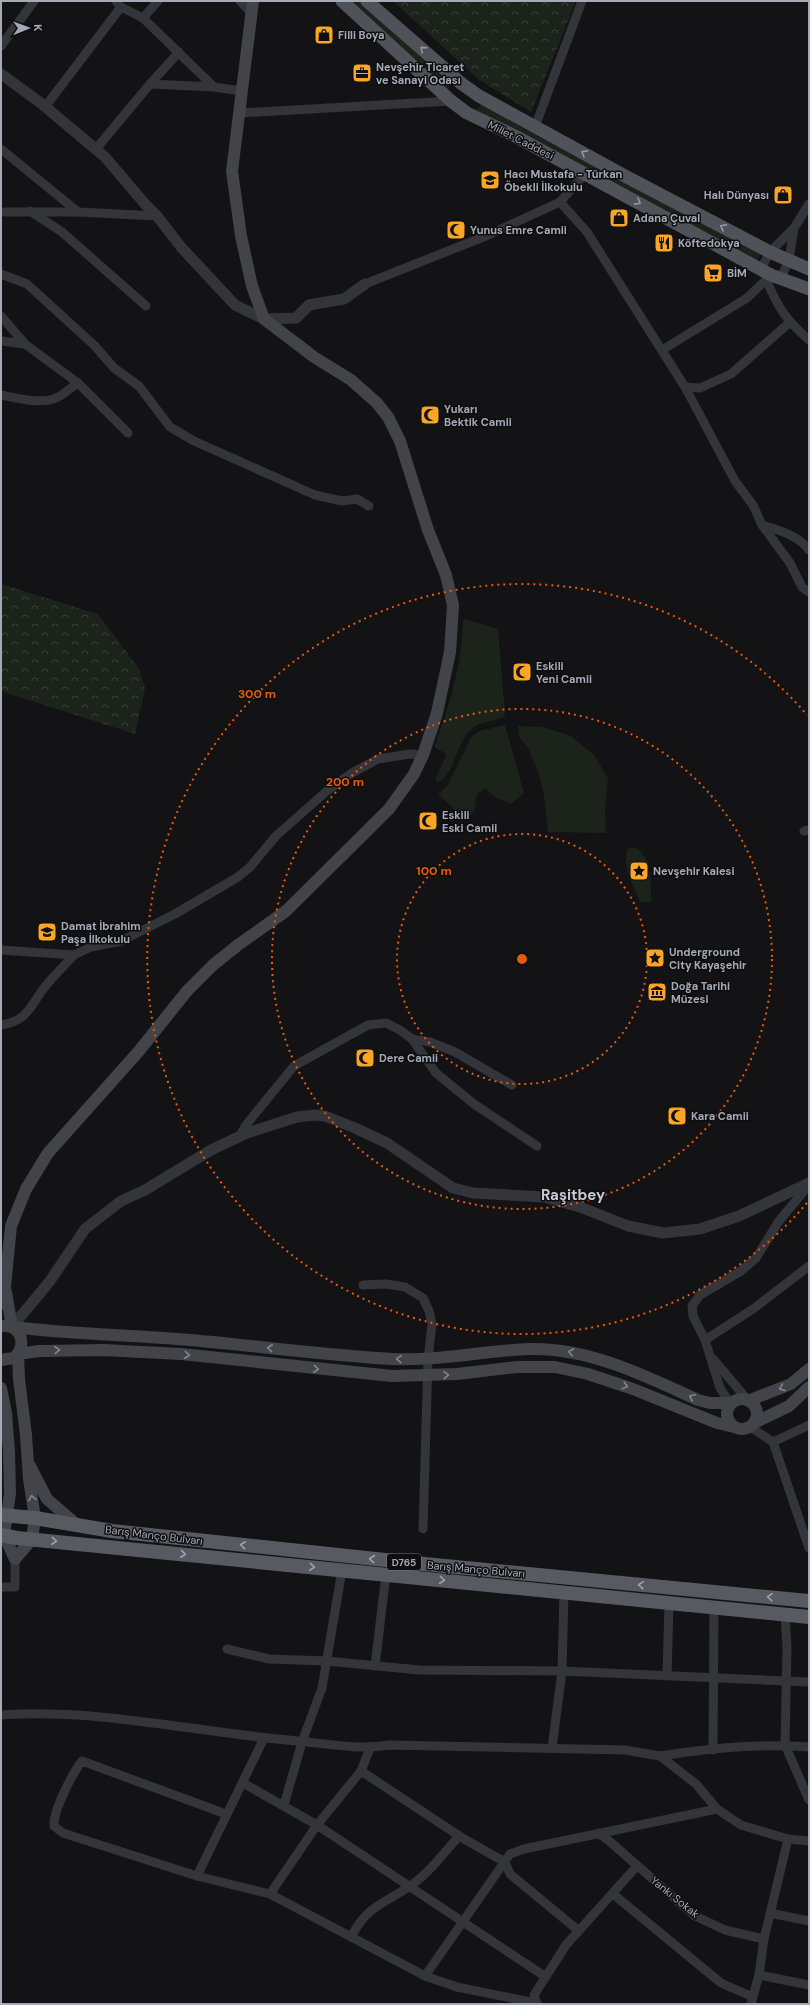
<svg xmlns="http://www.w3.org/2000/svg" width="810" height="2005" font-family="'DM Sans',sans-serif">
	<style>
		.grass { fill: #1b231b }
		.forest { fill: url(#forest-crowns) }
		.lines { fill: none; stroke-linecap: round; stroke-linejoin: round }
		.minor { stroke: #34353a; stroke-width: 9 }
		.tertiary { stroke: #34353a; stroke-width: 11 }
		.secondary { stroke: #42444a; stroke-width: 12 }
		.primary { stroke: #505259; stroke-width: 13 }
		.trunk { stroke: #585a62; stroke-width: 14 }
		.oneway { stroke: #9398a3 }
		.oneway2 { stroke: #828690 }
		.oneway3 { stroke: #9ca2ae }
		.ring { fill: none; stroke: #e8590c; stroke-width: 2; stroke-dasharray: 2 4 }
		.labels { text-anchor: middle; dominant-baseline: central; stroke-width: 3; stroke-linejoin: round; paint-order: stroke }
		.shield { fill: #0e0e10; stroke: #777b84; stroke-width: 1 }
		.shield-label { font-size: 10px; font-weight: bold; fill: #a4aab6 }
		.poi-label { font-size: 11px; font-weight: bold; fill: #a4aab6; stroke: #0e0e10; text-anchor: start }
		.street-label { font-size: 11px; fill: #a4aab6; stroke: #0e0e10 }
		.district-label { font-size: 15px; font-weight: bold; fill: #c5c9d2; stroke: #0e0e10 }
		.centre { fill: #e8590c; stroke: #0e0e10; stroke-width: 2 }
		.ring-label { font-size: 12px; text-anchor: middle; font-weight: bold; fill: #e8590c; stroke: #0e0e10; stroke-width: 3; stroke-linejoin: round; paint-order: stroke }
	</style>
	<defs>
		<pattern id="forest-crowns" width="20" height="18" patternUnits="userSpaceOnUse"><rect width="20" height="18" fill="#1b231b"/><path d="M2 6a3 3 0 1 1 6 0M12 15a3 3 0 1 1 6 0" fill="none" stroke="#39403a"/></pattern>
	</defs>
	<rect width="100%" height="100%" fill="#131315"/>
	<g class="grass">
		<polygon points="349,1 360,1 453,82 448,89 444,89"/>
		<polygon points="483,103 521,127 761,254 757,261 477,112 477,109"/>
		<path d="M465,619L498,629L505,714L502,718C493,721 480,722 473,728C457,738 454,777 438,782L436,781V777L447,754L434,747C449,708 462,664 463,622Z"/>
		<polygon points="505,725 524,793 511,804 495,797 485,788 477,794 474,811 466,820 438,794 447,786 472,736 480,731"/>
		<polygon points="519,726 543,727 571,736 595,756 608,779 605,808 606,833 548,832 544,795 538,771 528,748 519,737 518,727"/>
		<path d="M634,847C653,857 651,884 651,902H640C634,886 621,865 628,848Z"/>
	</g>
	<g class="forest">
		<polygon points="393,1 576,1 531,112 478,79"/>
		<polygon points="1,584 98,614 140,670 145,689 135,734 1,691"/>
	</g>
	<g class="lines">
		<g class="minor">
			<polyline points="116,1 121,7 143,18 214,87"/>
			<polyline points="240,1 252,14"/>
			<polyline points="143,18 158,1"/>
			<polyline points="1,46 34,1"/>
			<polyline points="150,84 214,87 242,91"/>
			<polyline points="45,107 121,7"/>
			<polyline points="240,113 451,101"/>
			<polyline points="535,127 582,1"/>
			<polyline points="1,149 78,212"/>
			<polyline points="96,149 150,84 179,52"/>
			<polyline points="560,202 587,232 685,387 735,481 753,505 762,525 790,563 802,587 809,592"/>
			<polyline points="30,211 62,232 146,306"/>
			<polyline points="1,212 78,212 157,216"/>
			<polyline points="761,269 770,252 794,228 809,204"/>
			<polyline points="1,274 27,284 95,346 114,368 139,386 170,427 194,441 315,495 342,501 357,499 369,506"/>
			<polyline points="781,278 789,260 794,228"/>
			<path d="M766,279C778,308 786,320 809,340"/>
			<polyline points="365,284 486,236 560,202 585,174"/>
			<polyline points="1,316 25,344 78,383 128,433"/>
			<polyline points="1,341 25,344"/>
			<polyline points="662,350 747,298 771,275"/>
			<polyline points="685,387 700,388 731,374 789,323"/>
			<path d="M1,395C18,398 44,406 60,396C66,392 72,387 78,383"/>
			<path d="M762,525C778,530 798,535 809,550"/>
			<polyline points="804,831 809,830"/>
			<polyline points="1,950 74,955 91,947 121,941 175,914 238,877 250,867 276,836 328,790 352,773 378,759 410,754 423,755"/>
			<path d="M1,1025C28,1021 30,1006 44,988C53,976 64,966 74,955"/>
			<polyline points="412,1039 436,1073 474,1104 537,1146"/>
			<polyline points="239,1137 246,1125 294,1066 368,1025 386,1023 400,1030 412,1039 430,1042 455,1052 512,1085"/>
			<polyline points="363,1285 386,1284 405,1287 423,1298 429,1311 432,1324 428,1359 423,1529"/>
			<polyline points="705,1340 753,1309 809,1266"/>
			<polyline points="713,1359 746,1398"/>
			<polyline points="730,1403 720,1388 705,1340 693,1316 692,1306 700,1295 741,1271 756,1258 779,1221 809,1185"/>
			<polyline points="750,1427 773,1442 809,1548"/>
			<polyline points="773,1442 809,1425"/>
			<polyline points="1,1587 15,1587 15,1559"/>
			<polyline points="785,1615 787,1647 785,1745 809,1800"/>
			<polyline points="227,1649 269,1659 327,1661 419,1670 562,1671 809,1682"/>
			<polyline points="375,1666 386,1574"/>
			<polyline points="667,1676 669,1602"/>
			<path d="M1,1715C100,1708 199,1733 298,1741C328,1744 359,1750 389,1745L625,1750L660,1756L696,1784L717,1809L741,1825L788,1839L809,1841"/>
			<polyline points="552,1748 562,1671 564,1592"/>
			<polyline points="713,1750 714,1607"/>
			<path d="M660,1756C709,1748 760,1743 809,1747"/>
			<polyline points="361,1771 464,1839 505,1862 510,1874 579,1931"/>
			<polyline points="243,1783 317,1825 546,1977"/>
			<polyline points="284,1805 302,1742 322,1688 342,1570"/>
			<path d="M226,1814L82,1761C72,1774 53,1811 54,1826L63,1833L197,1876L270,1894L425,1976L457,1987L536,2003"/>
			<polyline points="598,1833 608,1840 695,1916 725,1930 764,1939"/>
			<polyline points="197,1876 264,1738"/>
			<polyline points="270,1894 317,1825 361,1771 370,1748"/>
			<polyline points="613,1894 721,1983 753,1997"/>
			<polyline points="770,1913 809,1921"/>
			<path d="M351,1937C368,1905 382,1905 410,1886C428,1874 444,1853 459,1836"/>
			<polyline points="759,1975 809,1985"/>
			<polyline points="425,1976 510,1854 524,1849 717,1809"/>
			<polyline points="537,2004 534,1995 566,1945 637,1866"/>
			<polyline points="751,2004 759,1975 764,1939 788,1839"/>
		</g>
		<g class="tertiary">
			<polyline points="1,74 42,104 105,157 145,204 157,216 181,247 235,305 264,319 296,318 309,305 344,299 365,284"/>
			<polyline points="12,1327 50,1281 85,1229 121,1201 145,1190 211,1150 247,1133 297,1117 315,1115 325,1116 355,1128 387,1143 453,1188 473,1193 544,1197 580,1207 628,1226 663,1233 700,1229 739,1216 809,1183"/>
		</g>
		<g class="secondary">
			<path d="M6,1292L12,1327C71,1334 131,1335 190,1340C258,1346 325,1355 393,1359C439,1361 483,1351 529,1349C588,1347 646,1376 698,1400L710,1403H730"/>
			<polyline points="1,1304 5,1287 11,1226 26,1189 48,1153 139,1051 187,991 213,965 238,945 286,911 389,809 414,774 423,755 437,713 450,652 453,605 446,575 428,530 400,441 388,417 377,403 351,380 314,357 264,319 252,286 241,236 232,171 253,1"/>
			<path d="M1,1326C21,1323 28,1346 14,1358L1,1360"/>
			<polyline points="1,1388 6,1413 9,1452 10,1494 4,1535 15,1559 32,1539 35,1518 29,1479 26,1435 19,1379 18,1354 39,1351 103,1350 181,1354 392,1376 457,1374 517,1367 555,1367 588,1374 633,1389 717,1423 734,1427"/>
			<circle cx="742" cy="1414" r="15"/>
			<polyline points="750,1400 791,1384 809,1369"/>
			<polyline points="754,1423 789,1406 809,1387"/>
			<polyline points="30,1466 47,1499 77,1525"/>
		</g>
		<g class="primary">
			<polyline points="342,1 451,101 467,113 515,136 771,275 809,289"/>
			<polyline points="367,1 462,84 479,96 625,176 770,252 809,269"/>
		</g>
		<g class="trunk">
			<polyline points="1,1515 35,1518 112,1531 404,1562 809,1601"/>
			<polyline points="1,1535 17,1538 809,1617"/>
		</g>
	</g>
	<defs><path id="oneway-chevron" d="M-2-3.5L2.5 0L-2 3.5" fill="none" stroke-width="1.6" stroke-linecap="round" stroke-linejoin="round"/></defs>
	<g class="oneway">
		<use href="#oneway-chevron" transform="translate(423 49) rotate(-138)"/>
		<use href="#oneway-chevron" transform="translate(584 153) rotate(-151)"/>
		<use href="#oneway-chevron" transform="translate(638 202) rotate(29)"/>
		<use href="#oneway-chevron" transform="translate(723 227) rotate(-152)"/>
	</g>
	<g class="oneway2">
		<use href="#oneway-chevron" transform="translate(270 1348) rotate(-174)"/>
		<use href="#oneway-chevron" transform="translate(57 1350) rotate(-3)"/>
		<use href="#oneway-chevron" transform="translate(571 1352) rotate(-169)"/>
		<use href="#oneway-chevron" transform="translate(187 1355) rotate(6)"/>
		<use href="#oneway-chevron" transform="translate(399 1359) rotate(-177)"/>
		<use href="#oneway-chevron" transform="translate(316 1369) rotate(6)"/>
		<use href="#oneway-chevron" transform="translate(446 1375) rotate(-3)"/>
		<use href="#oneway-chevron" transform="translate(625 1386) rotate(18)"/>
		<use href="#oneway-chevron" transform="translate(782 1388) rotate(158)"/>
		<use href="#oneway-chevron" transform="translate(692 1397) rotate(-155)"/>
		<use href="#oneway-chevron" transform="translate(32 1498) rotate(-99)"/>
	</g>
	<g class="oneway3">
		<use href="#oneway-chevron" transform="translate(54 1541) rotate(6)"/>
		<use href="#oneway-chevron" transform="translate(243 1545) rotate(-174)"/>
		<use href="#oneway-chevron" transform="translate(183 1554) rotate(6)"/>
		<use href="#oneway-chevron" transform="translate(372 1559) rotate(-174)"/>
		<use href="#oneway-chevron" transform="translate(312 1567) rotate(6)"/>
		<use href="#oneway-chevron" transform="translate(442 1580) rotate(6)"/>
		<use href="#oneway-chevron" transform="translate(641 1585) rotate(-175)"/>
		<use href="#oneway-chevron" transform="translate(770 1597) rotate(-175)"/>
	</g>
	<g class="ring">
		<circle cx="522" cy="959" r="125"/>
		<circle cx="522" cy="959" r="250"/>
		<path d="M807 1203A375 375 0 1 1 807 715"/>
	</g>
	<defs>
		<g id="shop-square" transform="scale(1)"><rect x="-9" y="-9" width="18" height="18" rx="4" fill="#f9a526" stroke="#0e0e10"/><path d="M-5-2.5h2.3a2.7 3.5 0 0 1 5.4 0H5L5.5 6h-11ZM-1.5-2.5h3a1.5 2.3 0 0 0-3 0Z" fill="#111"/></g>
		<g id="office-square" transform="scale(1)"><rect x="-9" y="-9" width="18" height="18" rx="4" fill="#f9a526" stroke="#0e0e10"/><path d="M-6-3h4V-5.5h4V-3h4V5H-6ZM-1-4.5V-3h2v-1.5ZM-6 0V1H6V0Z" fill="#111"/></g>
		<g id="school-square" transform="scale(1)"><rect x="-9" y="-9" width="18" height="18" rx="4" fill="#f9a526" stroke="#0e0e10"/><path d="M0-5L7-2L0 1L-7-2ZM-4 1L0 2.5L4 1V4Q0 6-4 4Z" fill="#111"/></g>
		<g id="mosque-square" transform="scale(1)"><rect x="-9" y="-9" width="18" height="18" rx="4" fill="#f9a526" stroke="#0e0e10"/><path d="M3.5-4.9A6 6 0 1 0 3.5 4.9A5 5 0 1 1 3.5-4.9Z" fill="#111"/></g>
		<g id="restaurant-square" transform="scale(1)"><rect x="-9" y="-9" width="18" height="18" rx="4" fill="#f9a526" stroke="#0e0e10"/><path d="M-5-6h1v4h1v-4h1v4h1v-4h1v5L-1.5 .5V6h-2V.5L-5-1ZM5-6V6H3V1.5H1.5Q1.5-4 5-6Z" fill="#111"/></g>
		<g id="supermarket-square" transform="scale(1)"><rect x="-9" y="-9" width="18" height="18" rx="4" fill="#f9a526" stroke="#0e0e10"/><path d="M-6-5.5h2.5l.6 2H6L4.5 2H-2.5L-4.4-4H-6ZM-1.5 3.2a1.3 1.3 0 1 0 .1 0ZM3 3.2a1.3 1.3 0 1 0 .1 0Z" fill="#111"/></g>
		<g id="sight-square" transform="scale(1)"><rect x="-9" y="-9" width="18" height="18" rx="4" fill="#f9a526" stroke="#0e0e10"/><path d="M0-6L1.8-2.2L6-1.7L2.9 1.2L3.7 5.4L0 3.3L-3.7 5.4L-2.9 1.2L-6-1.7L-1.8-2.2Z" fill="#111"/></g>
		<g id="museum-square" transform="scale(1)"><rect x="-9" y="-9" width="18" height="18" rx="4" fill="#f9a526" stroke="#0e0e10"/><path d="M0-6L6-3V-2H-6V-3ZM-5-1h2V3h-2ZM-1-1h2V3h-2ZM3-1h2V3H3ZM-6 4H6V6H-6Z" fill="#111"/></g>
	</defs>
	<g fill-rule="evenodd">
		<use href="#shop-square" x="324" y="35"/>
		<use href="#office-square" x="362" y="73"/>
		<use href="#school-square" x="490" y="180"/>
		<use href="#shop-square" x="783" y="195"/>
		<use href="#shop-square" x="619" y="218"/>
		<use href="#mosque-square" x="456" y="230"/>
		<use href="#restaurant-square" x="664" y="243"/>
		<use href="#supermarket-square" x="713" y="273"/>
		<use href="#mosque-square" x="430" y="415"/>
		<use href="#mosque-square" x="522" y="672"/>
		<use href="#mosque-square" x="428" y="821"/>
		<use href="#sight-square" x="639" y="871"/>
		<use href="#school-square" x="47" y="932"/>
		<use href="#sight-square" x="655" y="958"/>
		<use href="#museum-square" x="657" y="992"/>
		<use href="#mosque-square" x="365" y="1058"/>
		<use href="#mosque-square" x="677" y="1116"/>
	</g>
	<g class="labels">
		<rect class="shield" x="387" y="1554" width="34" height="16" rx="3"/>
		<g class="shield-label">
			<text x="404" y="1562">D765</text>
		</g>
		<g class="poi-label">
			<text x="338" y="35">Filli Boya</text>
			<text x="376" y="67">Nevşehir Ticaret<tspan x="376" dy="13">ve Sanayi Odası</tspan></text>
			<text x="504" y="174">Hacı Mustafa - Türkan<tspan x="504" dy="13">Öbekli İlkokulu</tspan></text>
			<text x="769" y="195" text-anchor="end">Halı Dünyası</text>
			<text x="633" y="218">Adana Çuval</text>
			<text x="470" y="230">Yunus Emre Camii</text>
			<text x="678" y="243">Köftedokya</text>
			<text x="727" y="273">BİM</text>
			<text x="444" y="409">Yukarı<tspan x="444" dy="13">Bektik Camii</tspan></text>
			<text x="536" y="666">Eskili<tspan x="536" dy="13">Yeni Camii</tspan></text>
			<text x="442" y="815">Eskili<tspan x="442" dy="13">Eski Camii</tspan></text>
			<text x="653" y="871">Nevşehir Kalesi</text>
			<text x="61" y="926">Damat İbrahim<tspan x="61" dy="13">Paşa İlkokulu</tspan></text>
			<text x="669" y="952">Underground<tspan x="669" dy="13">City Kayaşehir</tspan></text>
			<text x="671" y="986">Doğa Tarihi<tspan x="671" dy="13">Müzesi</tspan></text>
			<text x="379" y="1058">Dere Camii</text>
			<text x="691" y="1116">Kara Camii</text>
		</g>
		<g class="street-label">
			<text transform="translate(521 140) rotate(27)">Millet Caddesi</text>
			<text transform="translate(154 1535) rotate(7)">Barış Manço Bulvarı</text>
			<text transform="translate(476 1569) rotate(5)">Barış Manço Bulvarı</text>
			<text transform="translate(675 1897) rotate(39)">Yankı Sokak</text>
		</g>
		<g class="district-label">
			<text x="573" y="1195">Raşitbey</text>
		</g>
	</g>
	<circle cx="522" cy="959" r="6" class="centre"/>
	<g class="ring-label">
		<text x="257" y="698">300 m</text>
		<text x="345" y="786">200 m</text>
		<text x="434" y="875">100 m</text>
	</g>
	<rect width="810" height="2005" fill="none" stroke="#a4aab6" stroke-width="4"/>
	<g transform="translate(28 28) rotate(89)" stroke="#0e0e10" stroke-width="3" paint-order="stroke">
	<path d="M0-3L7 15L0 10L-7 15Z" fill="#a4aab6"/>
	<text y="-6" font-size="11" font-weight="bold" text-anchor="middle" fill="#a4aab6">K</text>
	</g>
</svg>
